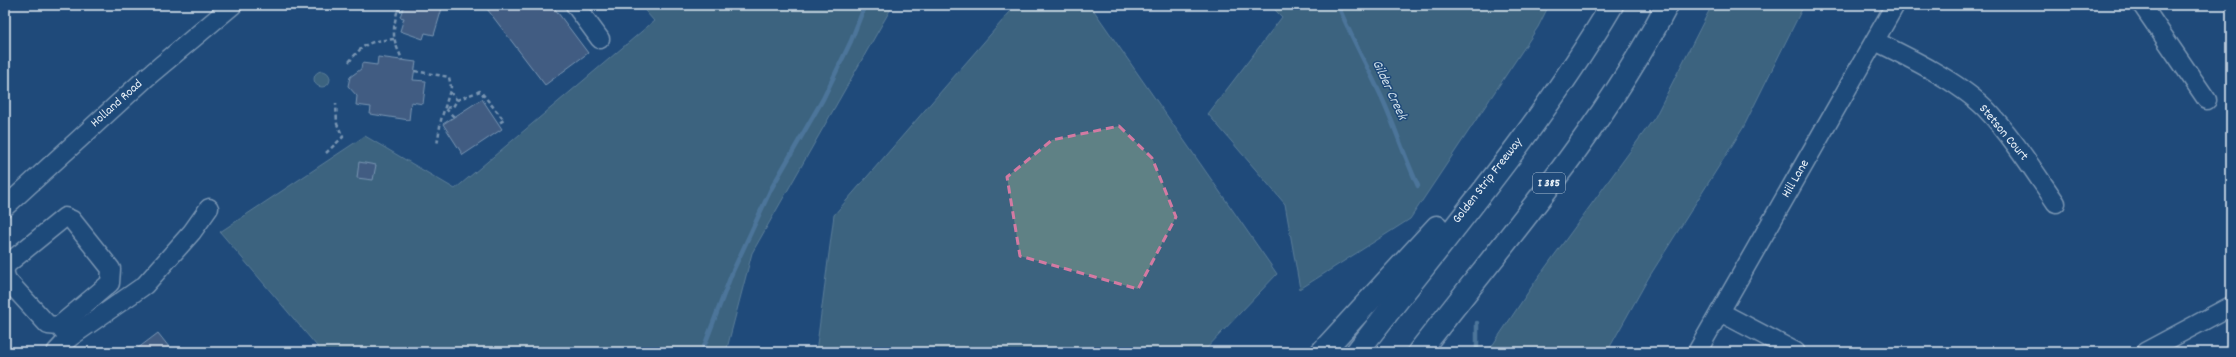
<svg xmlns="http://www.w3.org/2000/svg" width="2236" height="357" font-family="Dekko,sans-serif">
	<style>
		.green { fill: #5e8185; stroke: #a3b9be }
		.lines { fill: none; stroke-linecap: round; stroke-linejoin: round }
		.stream { stroke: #83a8c1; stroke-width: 4.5 }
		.building { fill: #6b728d; stroke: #e8f1f8 }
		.minor-casing { stroke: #e8f1f8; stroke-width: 21 }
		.highway-casing { stroke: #e8f1f8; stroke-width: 25 }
		.path { stroke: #e8f1f8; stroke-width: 2.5; stroke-dasharray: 4 3; stroke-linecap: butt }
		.minor { stroke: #1f4a7a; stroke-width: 18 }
		.highway { stroke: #1f4a7a; stroke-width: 22 }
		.marked { fill: none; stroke: #d37aa2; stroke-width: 3; stroke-dasharray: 8 5; stroke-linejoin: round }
		.labels { text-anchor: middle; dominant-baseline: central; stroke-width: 3; stroke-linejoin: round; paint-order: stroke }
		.shield { fill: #1f4a7a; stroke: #acbfd2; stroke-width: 1 }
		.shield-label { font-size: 12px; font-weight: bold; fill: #e8f1f8 }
		.street-label { font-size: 13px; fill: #e8f1f8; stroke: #1f4a7a }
		.water-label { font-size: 14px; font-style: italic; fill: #cfdfea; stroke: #1f4a7a }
	</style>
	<rect width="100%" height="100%" fill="#1f4a7a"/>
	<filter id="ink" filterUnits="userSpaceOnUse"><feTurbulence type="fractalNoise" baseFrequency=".025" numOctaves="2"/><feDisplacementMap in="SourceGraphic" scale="8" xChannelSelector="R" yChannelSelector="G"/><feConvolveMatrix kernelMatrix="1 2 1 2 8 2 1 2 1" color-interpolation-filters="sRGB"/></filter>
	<g filter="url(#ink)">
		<g class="green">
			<polygon points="640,5 893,5 752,253 726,352 322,352 220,232 365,136 455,189 654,21"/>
			<polygon points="1016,5 1090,5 1277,274 1203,352 816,352 834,215"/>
			<polygon points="1270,5 1549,5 1538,27 1410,219 1300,289 1285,204 1208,114 1282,17"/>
			<polygon points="1712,5 1804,5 1743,128 1649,277 1607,352 1488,352 1537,279 1655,117"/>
			<circle cx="322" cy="79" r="8"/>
		</g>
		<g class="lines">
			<g class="stream">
				<path d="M1338,5C1352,40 1371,72 1386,107C1397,133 1406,160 1418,186"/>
				<polyline points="702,352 732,273 771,189 823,99 851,41 865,5"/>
				<polyline points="1477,352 1477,323"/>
			</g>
		</g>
		<g class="building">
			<polygon points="404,5 443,5 434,35 425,33 423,39 400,31 404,18 400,17"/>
			<polygon points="484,5 552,5 588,53 545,85"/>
			<polygon points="378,57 416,62 413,80 426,81 423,104 411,102 409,120 370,114 371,107 356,105 357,96 348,86 350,77 361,69 362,63 377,65"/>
			<polygon points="482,99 502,129 463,155 443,124"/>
			<polygon points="359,162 376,165 373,180 357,178"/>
			<polygon points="158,333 173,352 133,352"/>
		</g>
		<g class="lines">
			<g class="minor-casing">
				<g id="minor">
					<polyline points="575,5 600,39"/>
					<polyline points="2142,5 2207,100"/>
					<path d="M1875,41C1910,58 1957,81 1985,108C2012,136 2034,171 2056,203"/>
					<polyline points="5,207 146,78 233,5"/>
					<polyline points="5,270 6,265 65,217 72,220 111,269 110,283 59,326 48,325 7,280 5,274"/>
					<polyline points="1720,312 1796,352"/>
					<polyline points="69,338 145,285 192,232 209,208"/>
					<polyline points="56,352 69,338 62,330"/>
					<polyline points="1697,352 1895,5"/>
					<polyline points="2145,352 2231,306"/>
				</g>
			</g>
			<g class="highway-casing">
				<g id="highway">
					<polyline points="1322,352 1437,227"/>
					<path d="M1357,352C1444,239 1539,129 1612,5"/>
					<path d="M1419,352C1505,241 1602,130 1667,5"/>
				</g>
			</g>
			<g class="path">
				<path d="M399,5C396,16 392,30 395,41C396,47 400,53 402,60"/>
				<polyline points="397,10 402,11"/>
				<path d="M349,62C365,42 370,41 395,39"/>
				<polyline points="415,71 449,77 451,87 441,120 437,145"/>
				<polyline points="450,92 457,100 453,107 445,108 454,117"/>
				<polyline points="457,100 480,91 504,120 499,123"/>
				<polyline points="326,153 343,137 337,124 336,103"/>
			</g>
			<use href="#minor" class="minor"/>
			<use href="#highway" class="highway"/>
		</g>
	</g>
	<path d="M0 0H2236V357H0ZM1119,126L1152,158L1176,217L1138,289L1020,256L1007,177L1052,140Z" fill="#1f4a7a" fill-opacity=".55" fill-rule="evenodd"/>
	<path class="marked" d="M1119,126L1152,158L1176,217L1138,289L1020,256L1007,177L1052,140Z"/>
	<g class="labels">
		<rect class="shield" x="1533" y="173" width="32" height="20" rx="3"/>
		<g class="shield-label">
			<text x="1549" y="183">I 385</text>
		</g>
		<g class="street-label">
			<text transform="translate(117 104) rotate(-42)">Holland Road</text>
			<text transform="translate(2003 133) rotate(50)">Stetson Court</text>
			<text transform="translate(1796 179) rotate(-60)">Hill Lane</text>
			<text transform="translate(1488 181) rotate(-52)">Golden Strip Freeway</text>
		</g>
		<g class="water-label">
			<text transform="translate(1389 90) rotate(65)">Gilder Creek</text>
		</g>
	</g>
	<rect width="2236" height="357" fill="none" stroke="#1f4a7a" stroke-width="20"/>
	<rect x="10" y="10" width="2216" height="337" fill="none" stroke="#e8f1f8" stroke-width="1.5" filter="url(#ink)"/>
</svg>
